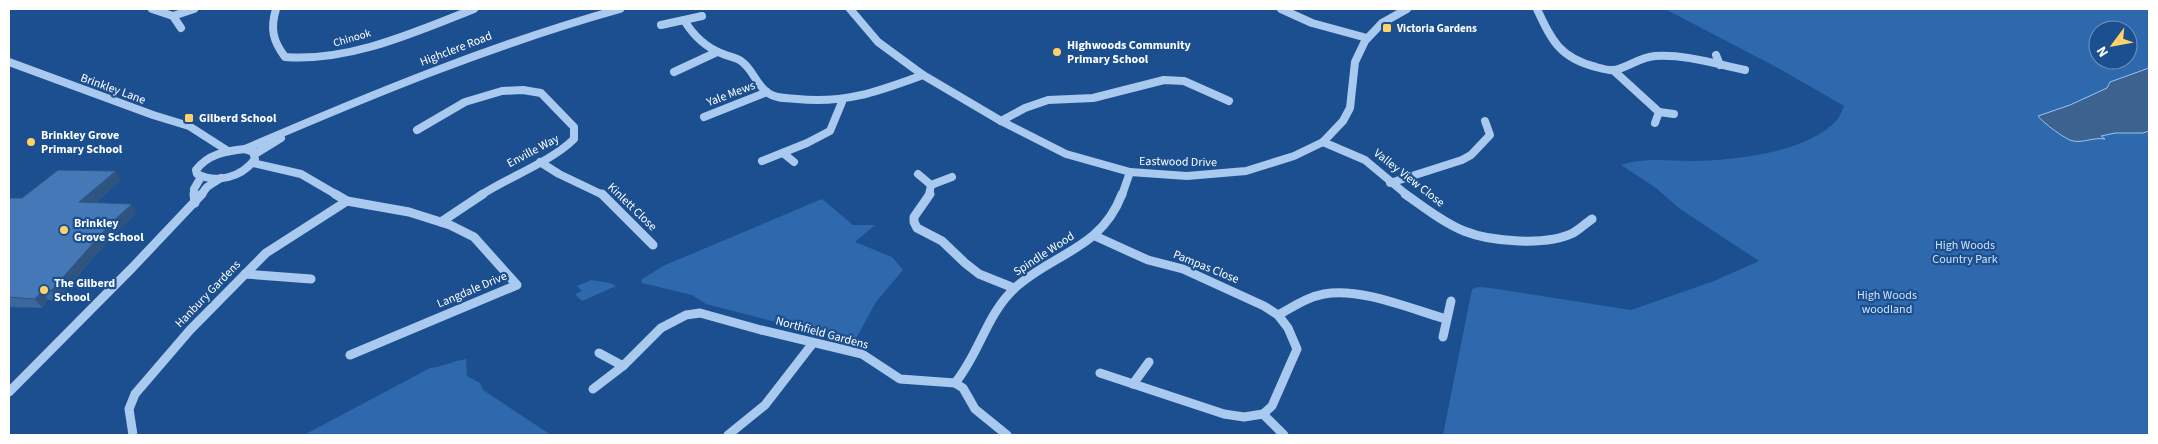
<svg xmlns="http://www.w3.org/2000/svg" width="2158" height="444" font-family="'Source Sans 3',sans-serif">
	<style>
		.green { fill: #2e69ad; fill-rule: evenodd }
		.water { fill: #3c6290; stroke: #9cc4f0 }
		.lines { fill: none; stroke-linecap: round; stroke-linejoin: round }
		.minor-far1 { stroke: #a9c9ee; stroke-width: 8 }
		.minor { stroke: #a9c9ee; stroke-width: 9 }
		.wall { fill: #3a679d }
		.shaded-wall { fill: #305480 }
		.building { fill: #4478b7; stroke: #305480 }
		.poi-dot { fill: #ffd166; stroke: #1b4f8f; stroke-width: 2 }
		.labels { text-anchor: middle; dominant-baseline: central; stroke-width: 4.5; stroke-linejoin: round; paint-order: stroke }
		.far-poi-label { font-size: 11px; font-weight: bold; fill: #fff; stroke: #1b4f8f; text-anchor: start }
		.far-street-label { font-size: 11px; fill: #fff; stroke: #1b4f8f }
		.poi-label { font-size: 12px; font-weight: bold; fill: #fff; stroke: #1b4f8f; text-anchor: start }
		.street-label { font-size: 12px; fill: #fff; stroke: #1b4f8f }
		.park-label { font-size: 12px; fill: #cfe3fa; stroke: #1b4f8f }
	</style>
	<rect width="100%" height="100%" fill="#1b4f8f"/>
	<g class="green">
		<path d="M1665,9H2149V435H1443L1472,289L1479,287L1490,288L1631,310L1714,281L1759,261L1680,209L1656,188L1621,165C1646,157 1667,161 1693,161C1735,160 1807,153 1837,120C1840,116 1842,111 1844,106L1778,68ZM2098,30H2128V60H2098Z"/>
		<polygon points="822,199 853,225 875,225 855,242 892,257 903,270 876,302 854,342 706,304 692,295 642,283 641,280 663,266"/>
		<polygon points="591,280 610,283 616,286 582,301 575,294 582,291 577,286"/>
		<path d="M466,359L467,376L480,383L483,390L551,435H304L430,368C442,367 453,361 466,359Z"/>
	</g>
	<path class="water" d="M2149,68V131L2143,133H2115L2101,136L2105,139C2093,137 2084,143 2073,141C2066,140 2042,122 2038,116L2070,105L2107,88L2110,82Z"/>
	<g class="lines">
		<g class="minor-far1">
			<polyline points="152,9 173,16 181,28"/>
			<path d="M276,9C270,29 273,41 285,57C350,62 415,32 474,9"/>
			<polyline points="850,9 878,42 923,75 1001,121 1066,154 1130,172 1187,176 1246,171 1294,156 1323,142 1343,121 1350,108 1355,62 1365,41 1382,23 1407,9"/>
			<polyline points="1281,9 1312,23 1367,38"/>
			<path d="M1537,9C1552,41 1560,58 1596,67C1603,69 1609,71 1615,70C1629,67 1640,57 1655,56C1685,54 1716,64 1745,70"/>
			<polyline points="173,16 194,9"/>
			<path d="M702,16L684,20C693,35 707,48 723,54C730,57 736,57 741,61C753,69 756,85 768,93C776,99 788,98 797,99C846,104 879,91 923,75"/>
			<polyline points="661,25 684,20"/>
			<polyline points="1716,55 1720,65"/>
			<polyline points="9,62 153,115 189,126 228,151"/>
			<polyline points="1613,70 1659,112 1655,123"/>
			<polyline points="674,72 717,52"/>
			<polyline points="1659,112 1674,114"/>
			<polyline points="704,117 767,92"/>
			<polyline points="1001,121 1025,108 1048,100 1093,98 1164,80 1184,81 1229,101"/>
			<path d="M417,130L465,102L502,91L523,90L541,93L574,127V139C552,161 509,177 481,195"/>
			<polyline points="1323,142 1365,160 1407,195"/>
			<path d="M245,149C368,96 491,45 620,9"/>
			<path d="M245,149L253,152L255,159C242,177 217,184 197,174L196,170C208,154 226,151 245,149Z"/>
			<polyline points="783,153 794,162"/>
			<polyline points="255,154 281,138"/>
			<polyline points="762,161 807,143 830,131 842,102"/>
			<polyline points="540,162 559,174 603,195"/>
			<polyline points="253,163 301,174 337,195"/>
			<polyline points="918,174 931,185"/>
			<polyline points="1390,183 1462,160 1471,155 1490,135 1485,121"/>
			<polyline points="194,195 194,189 201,177"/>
			<polyline points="201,195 207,187 221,178"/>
			<polyline points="929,195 931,185 952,177"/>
			<polyline points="1122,195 1130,172"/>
		</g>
		<g class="minor">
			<polyline points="194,194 195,203"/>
			<polyline points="335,194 347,201 409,212 450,225 474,237 517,285 350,355"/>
			<polyline points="602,194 653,245"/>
			<polyline points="930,194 914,217 914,222 917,228 942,241 965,263 979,274 1014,288"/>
			<path d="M1405,194C1424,207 1442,222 1464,231C1491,242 1547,246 1573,233C1580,229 1586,223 1592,219"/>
			<polyline points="441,222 483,194"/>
			<polyline points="1095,236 1148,260 1183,269 1264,306 1278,315 1288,328 1297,349 1272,406 1263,414"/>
			<polyline points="245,274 311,279"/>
			<path d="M1278,315C1293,307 1307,297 1324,294C1360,287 1411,309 1446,319"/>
			<polyline points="1443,337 1451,301"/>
			<polyline points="599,353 623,366"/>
			<polyline points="1100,373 1224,414 1244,417 1263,414 1284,435"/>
			<path d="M955,383C980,353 986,314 1016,287C1056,252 1101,249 1122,194"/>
			<polyline points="1133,384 1149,362"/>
			<polyline points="593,389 623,366 661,328 686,315 700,313 761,330 862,354 900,379 955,383 963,388 975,409 1007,435"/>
			<polyline points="9,392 132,268 202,194"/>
			<polyline points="133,435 129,409 135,394 190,330 266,253 347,201"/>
			<polyline points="728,435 765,405 813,343"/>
		</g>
	</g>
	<polygon class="wall" points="121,180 95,203 137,213 115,233 57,300 48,300 42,308 10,307 9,305 9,198 22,198"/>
	<g class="shaded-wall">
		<polygon points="116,171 121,180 85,211 79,202"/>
		<polygon points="132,204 137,213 115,233 57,300 51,291 110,224"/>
		<polygon points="42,291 48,300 42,308 35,299"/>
	</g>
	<polygon class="building" points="58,170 116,171 79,202 132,204 110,224 51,291 42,291 35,299 9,297 9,198 22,198"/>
	<g class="poi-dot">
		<rect x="1382" y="23" width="10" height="10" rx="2.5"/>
		<circle cx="1057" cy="52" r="5"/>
		<rect x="184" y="113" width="10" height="10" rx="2.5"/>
		<circle cx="31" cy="142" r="5"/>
		<circle cx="64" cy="230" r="5"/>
		<circle cx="44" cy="290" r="5"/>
	</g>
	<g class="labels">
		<g class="far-poi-label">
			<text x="1397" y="28">Victoria Gardens</text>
		</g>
		<g class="far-street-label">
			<text transform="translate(352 38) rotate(-16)">Chinook</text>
		</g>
		<g class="poi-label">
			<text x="1067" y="45">Highwoods Community<tspan x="1067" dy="14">Primary School</tspan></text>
			<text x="199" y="118">Gilberd School</text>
			<text x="41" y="135">Brinkley Grove<tspan x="41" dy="14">Primary School</tspan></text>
			<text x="74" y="223">Brinkley<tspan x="74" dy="14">Grove School</tspan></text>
			<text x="54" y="283">The Gilberd<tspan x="54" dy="14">School</tspan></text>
		</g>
		<g class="street-label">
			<text transform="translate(456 49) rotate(-21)">Highclere Road</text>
			<text transform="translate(113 89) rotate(20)">Brinkley Lane</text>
			<text transform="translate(731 94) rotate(-21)">Yale Mews</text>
			<text transform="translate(533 151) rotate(-28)">Enville Way</text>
			<text transform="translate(1178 162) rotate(1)">Eastwood Drive</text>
			<text transform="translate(1409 178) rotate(38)">Valley View Close</text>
			<text transform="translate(632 207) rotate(44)">Kinlett Close</text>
			<text transform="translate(1044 254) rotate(-33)">Spindle Wood</text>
			<text transform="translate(1206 267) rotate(22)">Pampas Close</text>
			<text transform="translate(472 290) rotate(-23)">Langdale Drive</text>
			<text transform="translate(208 294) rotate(-46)">Hanbury Gardens</text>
			<text transform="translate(822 333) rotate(15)">Northfield Gardens</text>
		</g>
		<g class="park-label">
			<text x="1965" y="245">High Woods<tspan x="1965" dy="14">Country Park</tspan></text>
			<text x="1887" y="295">High Woods<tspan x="1887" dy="14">woodland</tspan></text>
		</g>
	</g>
	<rect width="2158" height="444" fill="none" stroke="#ffffff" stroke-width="20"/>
	<g transform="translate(2113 45) rotate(238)"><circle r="24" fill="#1b4f8f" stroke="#7695bc"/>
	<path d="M0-4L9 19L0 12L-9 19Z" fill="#ffd166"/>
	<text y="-8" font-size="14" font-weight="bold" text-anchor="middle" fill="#ffffff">N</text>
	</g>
</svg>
